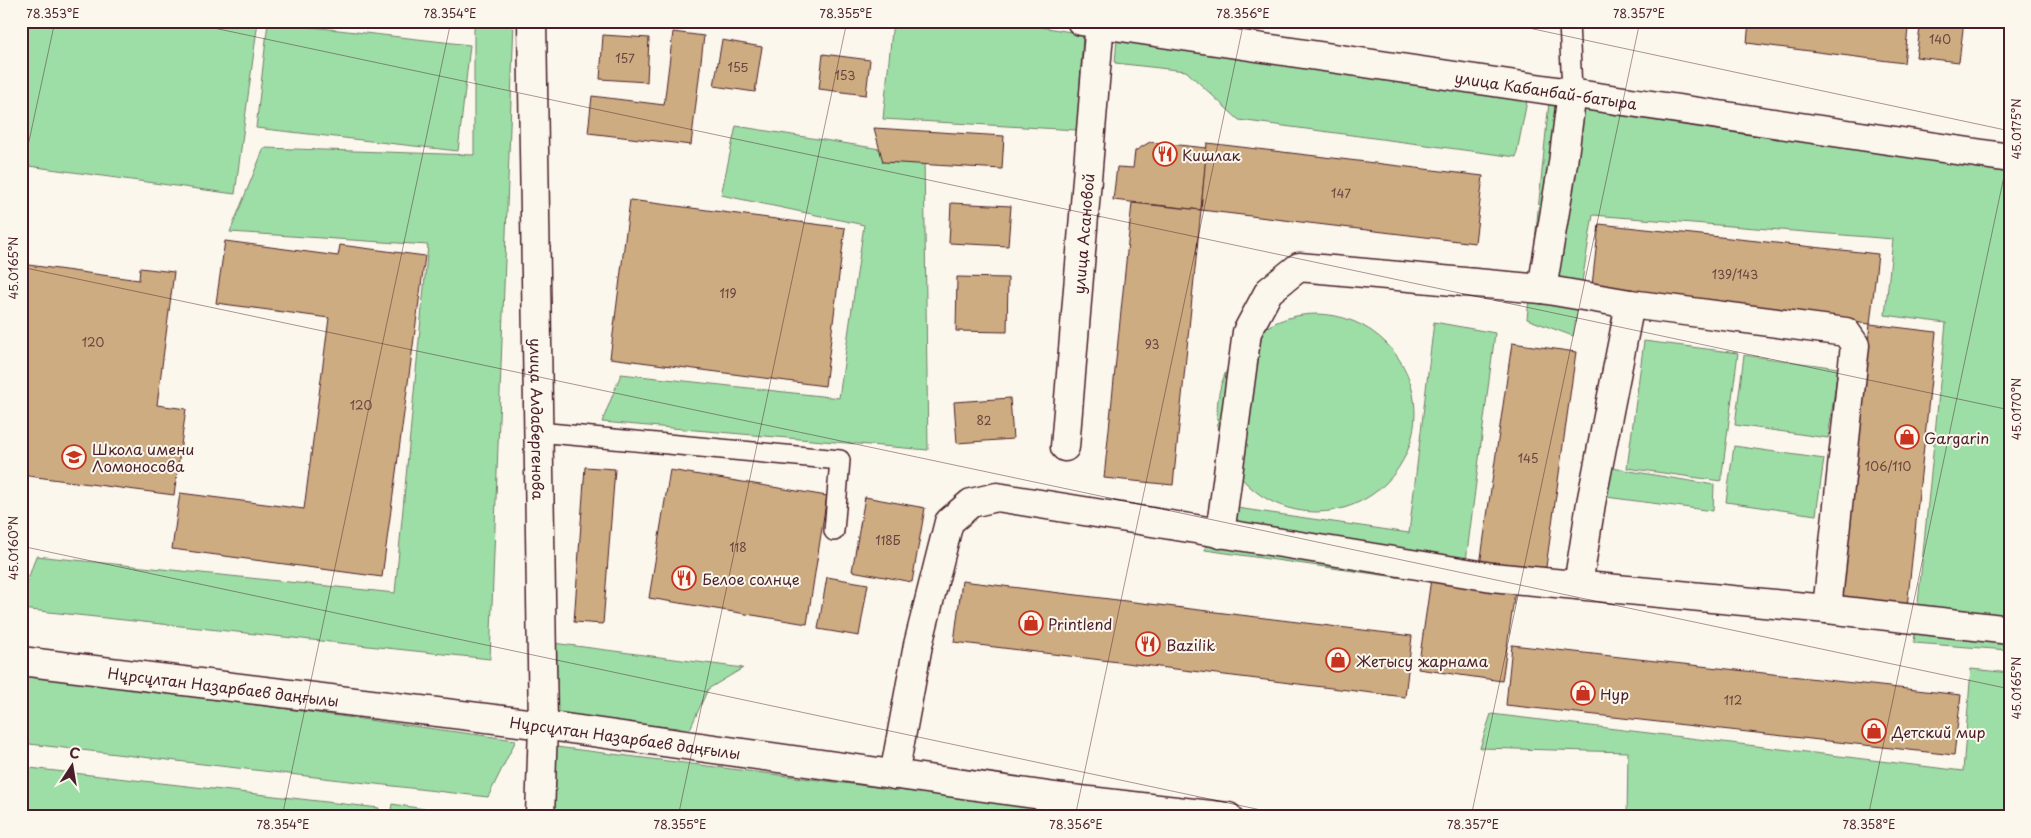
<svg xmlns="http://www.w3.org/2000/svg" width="2031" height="838" font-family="'Playpen Sans',sans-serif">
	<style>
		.green { fill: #9ddea7; stroke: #747e69 }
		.building { fill: #ceac81; stroke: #4a1f2b }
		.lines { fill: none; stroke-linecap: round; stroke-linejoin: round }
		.lane-casing { stroke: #4a1f2b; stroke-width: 22 }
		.street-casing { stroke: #4a1f2b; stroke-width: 31 }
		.secondary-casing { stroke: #4a1f2b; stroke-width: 31 }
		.lane { stroke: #fbf7ec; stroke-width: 19 }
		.street { stroke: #fbf7ec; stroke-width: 28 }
		.secondary { stroke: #fbf7ec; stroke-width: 28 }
		.ticks { fill: none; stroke: #4a1f2b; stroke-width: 1; stroke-opacity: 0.45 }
		.labels { text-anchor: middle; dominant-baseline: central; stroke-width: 4; stroke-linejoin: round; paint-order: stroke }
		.number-label { font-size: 12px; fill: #6b4240 }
		.street-label { font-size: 15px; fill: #4a1f2b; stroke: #fbf7ec }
		.poi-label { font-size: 15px; fill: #4a1f2b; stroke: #fbf7ec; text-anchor: start }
		.neatline { fill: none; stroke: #4a1f2b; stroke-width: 2 }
		.ticks-label { font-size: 12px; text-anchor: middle; fill: #4a1f2b }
	</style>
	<rect width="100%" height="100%" fill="#fbf7ec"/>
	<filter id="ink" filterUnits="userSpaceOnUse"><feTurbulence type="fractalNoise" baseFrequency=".02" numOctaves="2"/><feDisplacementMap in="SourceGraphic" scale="10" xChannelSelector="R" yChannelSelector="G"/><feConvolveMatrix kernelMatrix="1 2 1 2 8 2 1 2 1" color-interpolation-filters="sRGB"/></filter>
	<g filter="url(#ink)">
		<g class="green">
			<polygon points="21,21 258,21 235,194 21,165"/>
			<polygon points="389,21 514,21 490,659 21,609 21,600 36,556 395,593 428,245 230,232 264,148 474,155 474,25"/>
			<polygon points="893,21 1005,21 1083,34 1077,130 883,119"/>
			<polygon points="268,22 470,45 458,151 256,128"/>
			<polygon points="1117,38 1527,101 1516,157 1239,120 1186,71 1115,63"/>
			<polygon points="1549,102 2010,168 2008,650 1914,643 1946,323 1885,315 1893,239 1593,215 1573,336 1527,319"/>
			<polygon points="736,126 924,156 928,450 602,422 621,374 839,398 864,225 721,195"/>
			<circle cx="1316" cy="413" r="99"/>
			<polygon points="1434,322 1495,333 1466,561 1415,555 1410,579 1205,550 1209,504 1409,533"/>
			<polygon points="1644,341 1738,353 1721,481 1627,468"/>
			<polygon points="1744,355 1838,368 1828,438 1735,425"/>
			<polygon points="1734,446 1824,459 1816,515 1726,502"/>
			<polygon points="1612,468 1714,485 1713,511 1606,497"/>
			<polygon points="553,643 743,668 708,689 690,729 551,716"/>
			<polygon points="1971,669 2010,673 2010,817 1627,817 1628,752 1480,748 1491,714 1963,771"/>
			<polygon points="21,673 516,740 488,797 21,743"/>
			<polygon points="556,747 1114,817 553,817"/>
			<polygon points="21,767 379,808 378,817 21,817"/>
			<polygon points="392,804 476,817 390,817"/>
		</g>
		<g class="building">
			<polygon points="1749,21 1909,21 1904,63 1747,43"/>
			<polygon points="1921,21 1964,21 1959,62 1916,57"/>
			<polygon points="673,32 704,36 691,145 588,133 592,96 664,105"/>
			<polygon points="603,35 649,38 647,82 600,79"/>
			<polygon points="722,40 762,47 755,92 714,86"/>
			<polygon points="823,54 870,60 866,95 819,89"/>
			<polygon points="874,128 1004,136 1002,169 883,162"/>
			<polygon points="1150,142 1207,148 1201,210 1113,200 1117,167 1133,168 1135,151"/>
			<polygon points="1207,143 1483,176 1475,243 1201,210"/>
			<polygon points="630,200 845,228 825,386 610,358"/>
			<polygon points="951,203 1011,206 1008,246 949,243"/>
			<polygon points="1132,203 1201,210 1173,485 1104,478"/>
			<polygon points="1599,224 1878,254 1870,324 1591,294"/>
			<polygon points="225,241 338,256 340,245 425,256 382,577 172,549 180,493 304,509 329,318 216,303"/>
			<polygon points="21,264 139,280 140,268 174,272 157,405 186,409 174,495 21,475"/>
			<polygon points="957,277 1008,278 1007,332 956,331"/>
			<polygon points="1870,324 1936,332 1907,607 1841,600"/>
			<polygon points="1512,343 1576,352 1545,574 1480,565"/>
			<polygon points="1010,398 1013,439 957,443 954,402"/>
			<polygon points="585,467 615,469 603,624 574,622"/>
			<polygon points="670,470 827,496 807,624 649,598"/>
			<polygon points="865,497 925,508 912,582 852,571"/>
			<polygon points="827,577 868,584 859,636 818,629"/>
			<polygon points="1431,579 1515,592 1502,681 1418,669"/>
			<polygon points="962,581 1412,636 1405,697 954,642"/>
			<polygon points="1512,645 1961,695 1954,755 1506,705"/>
		</g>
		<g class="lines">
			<g class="lane-casing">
				<g id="lane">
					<polyline points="1569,21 1572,92"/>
					<polyline points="538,432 840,460 834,531"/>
				</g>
			</g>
			<g class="street-casing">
				<g id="street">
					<polyline points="1542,289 1630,304"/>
					<path id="s1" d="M1065,447L1100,21"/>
					<polyline points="1220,534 1247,332 1269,291 1299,267 1542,289 1563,163 1572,92"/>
					<polyline points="1578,585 1591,503 1630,304 1846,332 1855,345 1827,609"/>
					<polyline points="894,775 918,645 949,522 971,503 997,497 1492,577 1827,609 2010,630"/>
					<polyline points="1061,817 1063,798"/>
				</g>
			</g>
			<g class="secondary-casing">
				<g id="secondary">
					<path id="s2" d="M532,21L543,725L540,817"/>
					<path id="s3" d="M1081,21L2010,158"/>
					<path id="s4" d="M21,661L543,725L1063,798L1228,817"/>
				</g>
			</g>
			<use href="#lane" class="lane"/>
			<use href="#street" class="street"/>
			<use href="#secondary" class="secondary"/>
		</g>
	</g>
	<path class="ticks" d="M181,21L2010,410M1496,21L2010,131M21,178L55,21M21,267L2010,689M21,546L1294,817M282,817L451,21M678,817L847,21M1075,817L1244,21M1471,817L1640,21M1868,817L2010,148"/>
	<defs>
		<g id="restaurant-ring" transform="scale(1.25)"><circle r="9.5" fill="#fbf7ec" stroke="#c8321e" stroke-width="1.5"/><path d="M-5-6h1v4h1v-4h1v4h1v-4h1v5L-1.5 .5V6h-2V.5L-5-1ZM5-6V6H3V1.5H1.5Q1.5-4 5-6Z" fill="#c8321e"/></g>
		<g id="shop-ring" transform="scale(1.25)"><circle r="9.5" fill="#fbf7ec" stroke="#c8321e" stroke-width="1.5"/><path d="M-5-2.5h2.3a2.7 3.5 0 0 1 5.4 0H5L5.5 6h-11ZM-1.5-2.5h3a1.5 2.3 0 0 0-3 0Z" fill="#c8321e"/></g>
		<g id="school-ring" transform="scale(1.25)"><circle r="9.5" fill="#fbf7ec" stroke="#c8321e" stroke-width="1.5"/><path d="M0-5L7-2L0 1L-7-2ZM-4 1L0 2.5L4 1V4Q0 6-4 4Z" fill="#c8321e"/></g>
	</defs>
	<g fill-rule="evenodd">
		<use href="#restaurant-ring" x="1165" y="154"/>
		<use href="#shop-ring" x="1907" y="437"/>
		<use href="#school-ring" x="74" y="457"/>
		<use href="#restaurant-ring" x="684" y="578"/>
		<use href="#shop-ring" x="1031" y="623"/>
		<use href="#restaurant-ring" x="1148" y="644"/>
		<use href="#shop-ring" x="1338" y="660"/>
		<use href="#shop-ring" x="1583" y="693"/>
		<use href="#shop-ring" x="1874" y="731"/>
	</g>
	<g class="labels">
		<g class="number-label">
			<text x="1940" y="39">140</text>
			<text x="625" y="58">157</text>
			<text x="738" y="67">155</text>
			<text x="845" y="75">153</text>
			<text x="1341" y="193">147</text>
			<text x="1735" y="274">139/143</text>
			<text x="728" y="293">119</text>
			<text x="93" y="342">120</text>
			<text x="1152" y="344">93</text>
			<text x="361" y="405">120</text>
			<text x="984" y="420">82</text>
			<text x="1528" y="458">145</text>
			<text x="1888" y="466">106/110</text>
			<text x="888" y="540">118Б</text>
			<text x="738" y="547">118</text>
			<text x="1733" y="700">112</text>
		</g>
		<g class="street-label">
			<text stroke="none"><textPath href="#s3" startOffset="470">улица Кабанбай-батыра</textPath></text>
			<text stroke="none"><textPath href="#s1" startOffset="214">улица Асановой</textPath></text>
			<text stroke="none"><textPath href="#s2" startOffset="398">улица Алдабергенова</textPath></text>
			<text stroke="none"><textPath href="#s4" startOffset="204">Нұрсұлтан Назарбаев даңғылы</textPath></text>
			<text stroke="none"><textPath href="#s4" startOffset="609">Нұрсұлтан Назарбаев даңғылы</textPath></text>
		</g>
		<g class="poi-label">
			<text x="1182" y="154">Кишлак</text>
			<text x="1924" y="437">Gargarin</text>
			<text x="92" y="448">Школа имени<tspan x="92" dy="17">Ломоносова</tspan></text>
			<text x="702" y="578">Белое солнце</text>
			<text x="1048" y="623">Printlend</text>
			<text x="1166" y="644">Bazilik</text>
			<text x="1356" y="660">Жетысу жарнама</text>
			<text x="1600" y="693">Нур</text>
			<text x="1892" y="731">Детский мир</text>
		</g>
	</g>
	<rect width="2031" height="838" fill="none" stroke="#fbf7ec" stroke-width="55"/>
	<g transform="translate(72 766) rotate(12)" stroke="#fbf7ec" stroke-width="4" paint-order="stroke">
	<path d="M0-4L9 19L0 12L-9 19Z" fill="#4a1f2b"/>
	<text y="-8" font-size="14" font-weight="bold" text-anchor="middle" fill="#4a1f2b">С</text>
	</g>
	<rect x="28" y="28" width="1976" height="782" class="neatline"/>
	<g class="ticks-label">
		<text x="53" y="18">78.353°E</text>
		<text x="450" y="18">78.354°E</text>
		<text x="846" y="18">78.355°E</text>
		<text x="1243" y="18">78.356°E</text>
		<text x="1639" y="18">78.357°E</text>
		<text transform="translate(2017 129) rotate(-90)" y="4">45.0175°N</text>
		<text transform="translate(14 268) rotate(-90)" y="4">45.0165°N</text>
		<text transform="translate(2017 409) rotate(-90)" y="4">45.0170°N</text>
		<text transform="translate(14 548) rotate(-90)" y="4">45.0160°N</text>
		<text transform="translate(2017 688) rotate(-90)" y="4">45.0165°N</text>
		<text x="283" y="829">78.354°E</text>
		<text x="680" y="829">78.355°E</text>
		<text x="1076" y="829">78.356°E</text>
		<text x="1473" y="829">78.357°E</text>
		<text x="1869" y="829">78.358°E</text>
	</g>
</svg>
